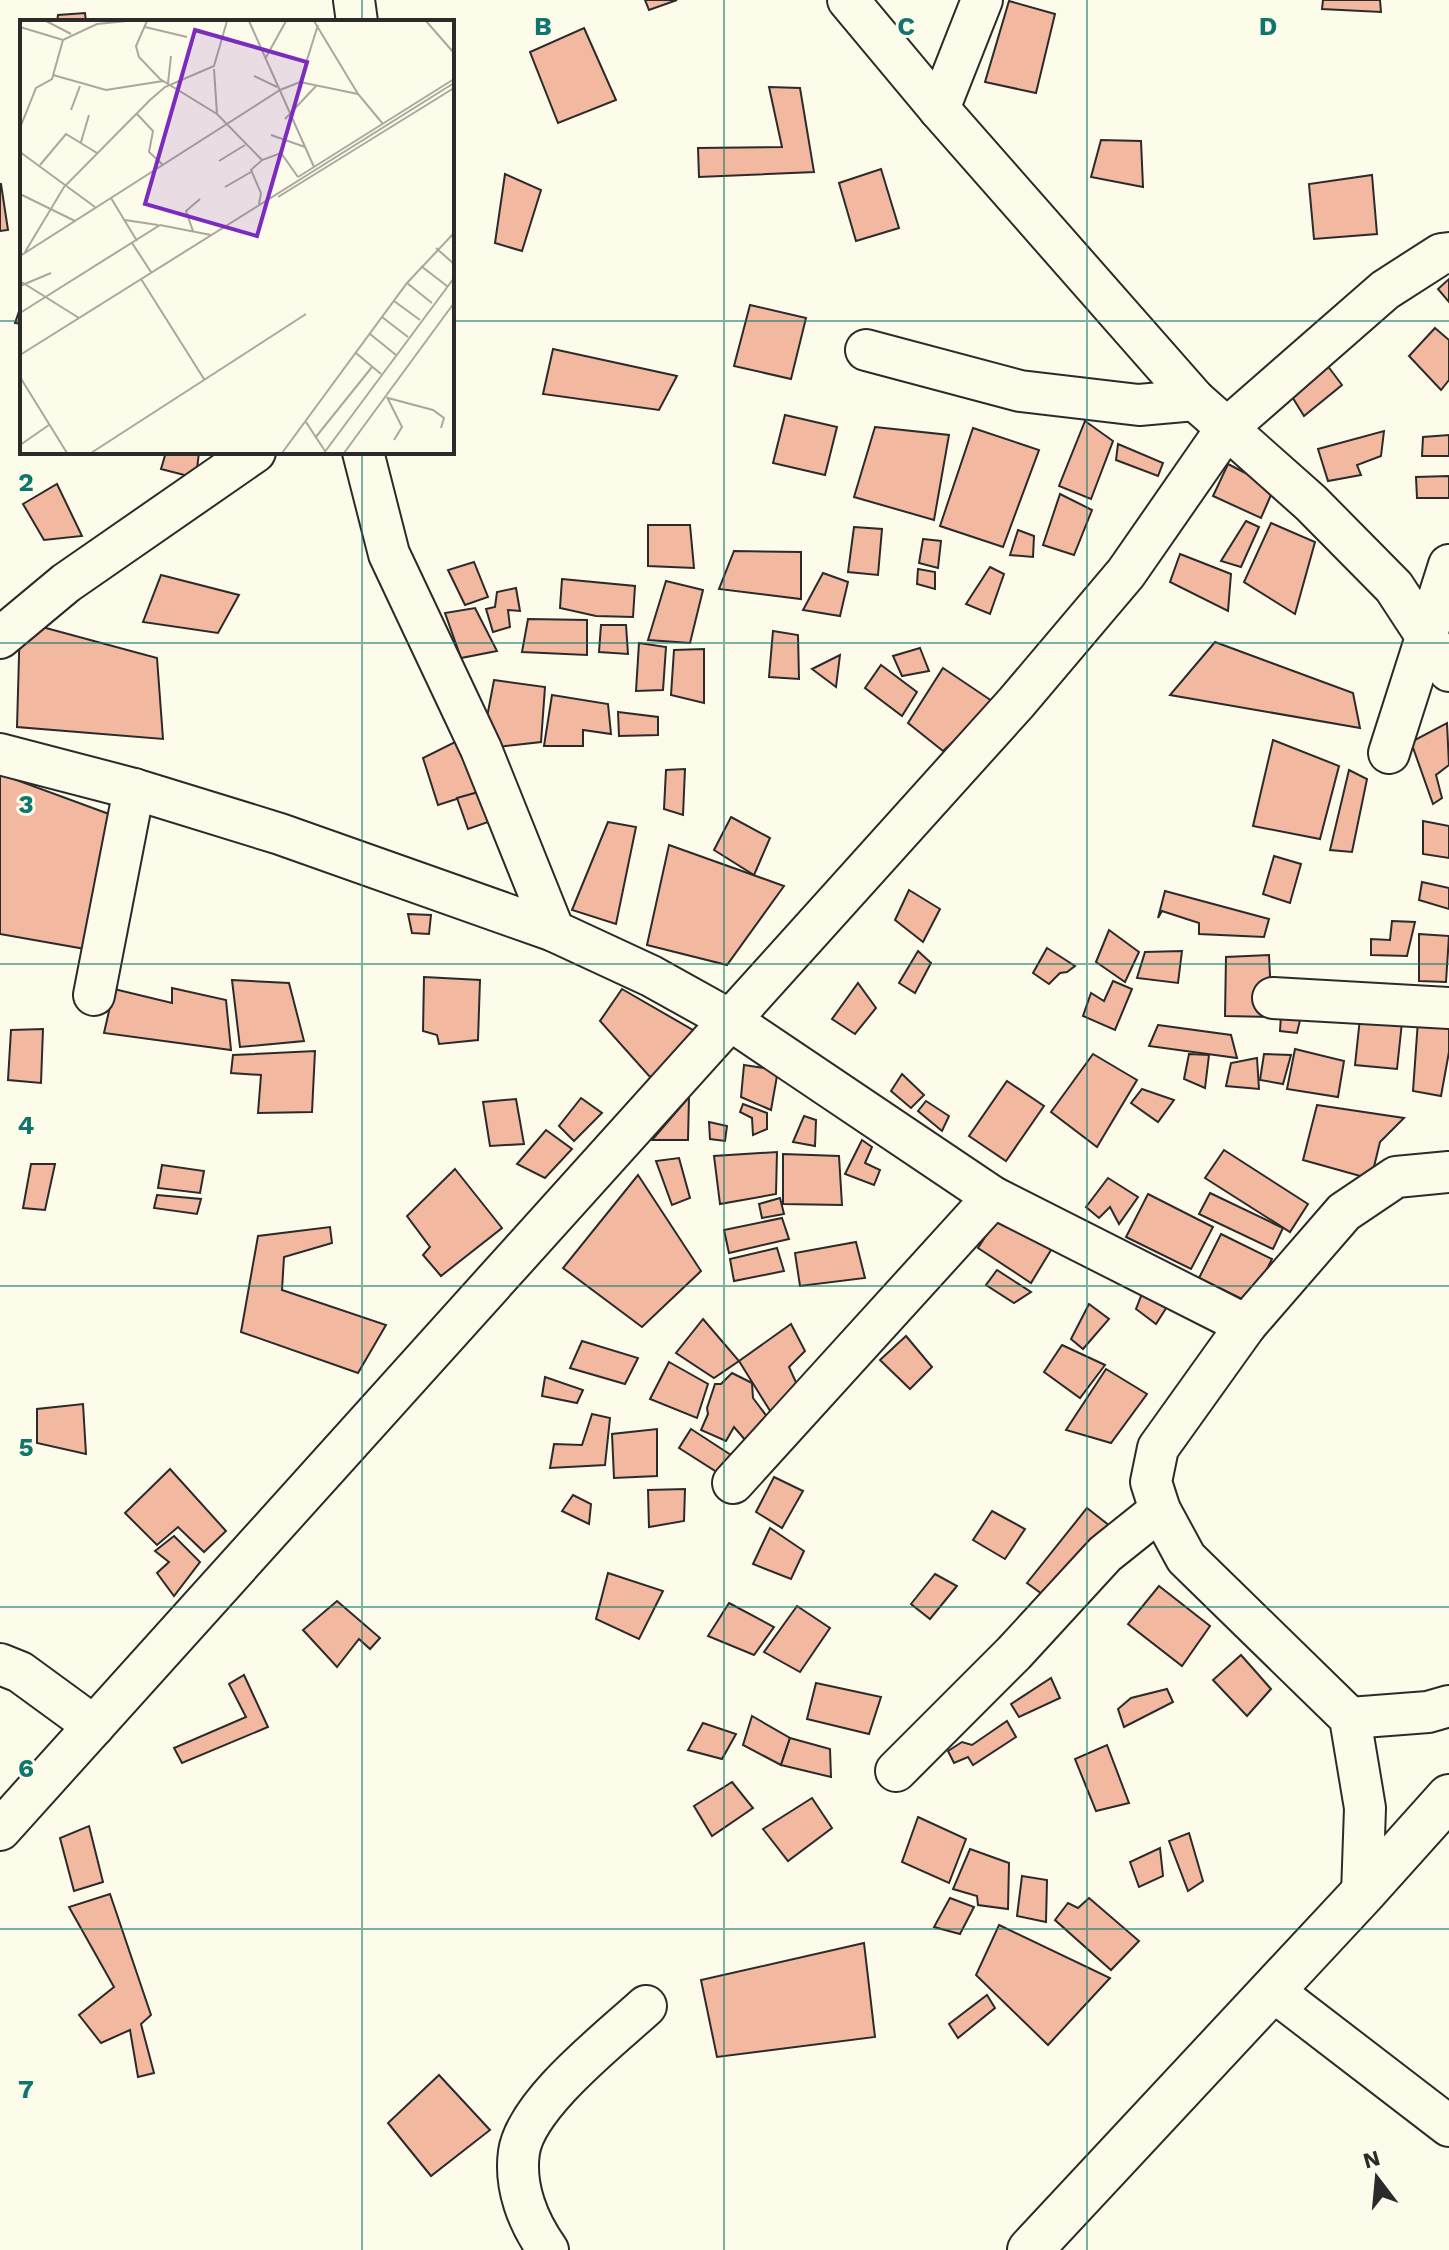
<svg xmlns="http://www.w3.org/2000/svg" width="1449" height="2250" font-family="'Work Sans',sans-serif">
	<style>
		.building { fill: #f2b8a0; stroke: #2b2b2b; stroke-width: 2 }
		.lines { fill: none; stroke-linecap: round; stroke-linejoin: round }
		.minor-casing { stroke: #2b2b2b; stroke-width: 44 }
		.major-casing { stroke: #2b2b2b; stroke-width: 48 }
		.minor { stroke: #fdfbea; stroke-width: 40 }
		.major { stroke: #fdfbea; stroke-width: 44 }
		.grid { fill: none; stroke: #0f766e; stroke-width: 2; stroke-opacity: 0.55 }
		.inset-road { fill: none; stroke: #a9a89e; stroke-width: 2 }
		.view { fill: #7b2cbf; fill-opacity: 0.15; stroke: #7b2cbf; stroke-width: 4 }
		.inset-edge { fill: none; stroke: #2b2b2b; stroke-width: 4 }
		.grid-label { font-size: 26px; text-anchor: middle; font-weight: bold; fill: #0f766e; stroke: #fdfbea; stroke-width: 6; stroke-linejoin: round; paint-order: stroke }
	</style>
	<rect width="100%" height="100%" fill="#fdfbea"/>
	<g class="building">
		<polygon points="645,0 677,0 649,10"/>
		<polygon points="1323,0 1380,0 1381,12 1322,9"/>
		<polygon points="1009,1 1055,14 1036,93 985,82"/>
		<polygon points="85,13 86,22 57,22 58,15"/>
		<polygon points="584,28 616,100 558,123 530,52"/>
		<polygon points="769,87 800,88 814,172 699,177 698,148 782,147"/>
		<polygon points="1101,140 1141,141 1143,187 1091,177"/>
		<polygon points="881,169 899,228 856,241 839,183"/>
		<polygon points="505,174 541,190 522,251 495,243"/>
		<polygon points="1372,175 1377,234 1314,239 1309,184"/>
		<polygon points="1,184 8,230 0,231 0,184"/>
		<polygon points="1449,279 1449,302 1438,289"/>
		<polygon points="22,303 22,324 15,323"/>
		<polygon points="750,305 806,318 791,379 734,366"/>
		<polygon points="1435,328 1449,340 1449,380 1441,390 1409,356"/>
		<polygon points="553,349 677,376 659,410 543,394"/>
		<polygon points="1327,365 1342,385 1304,416 1291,395"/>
		<polygon points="785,415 837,427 825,475 773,463"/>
		<polygon points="1085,421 1113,441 1091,499 1059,486"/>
		<polygon points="875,427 949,435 934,520 854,497"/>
		<polygon points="973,428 1039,450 1003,547 940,526"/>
		<polygon points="1384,431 1381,456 1357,465 1361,475 1328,481 1318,449"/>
		<polygon points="1449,435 1449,456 1422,456 1423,437"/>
		<polygon points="1118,444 1163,463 1158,476 1116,460"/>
		<polygon points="166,452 199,452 196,478 161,469"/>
		<polygon points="1228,464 1274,488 1261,518 1213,496"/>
		<polygon points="1449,476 1449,498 1417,498 1416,477"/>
		<polygon points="57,484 82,536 44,540 23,504"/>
		<polygon points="1060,494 1092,510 1074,555 1043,545"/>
		<polygon points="1246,521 1259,527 1241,567 1221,561"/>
		<polygon points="1271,523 1315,542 1295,614 1244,582"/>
		<polygon points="648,525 690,525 694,568 648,566"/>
		<polygon points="854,527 882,529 878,575 848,572"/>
		<polygon points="1018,530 1034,536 1033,557 1010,555"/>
		<polygon points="923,539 941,541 938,568 919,563"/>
		<polygon points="734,551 801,552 801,599 719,589"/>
		<polygon points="1180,554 1231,574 1228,611 1170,582"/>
		<polygon points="474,562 488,597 465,605 448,570"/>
		<polygon points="990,567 1004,574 990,614 966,604"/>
		<polygon points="918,569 935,572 935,589 917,584"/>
		<polygon points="823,573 848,582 840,616 803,610"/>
		<polygon points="161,575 239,595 218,633 143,622"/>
		<polygon points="562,579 635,586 633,617 596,616 560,608"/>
		<polygon points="666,581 703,590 690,643 648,640"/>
		<polygon points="516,588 520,611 508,610 510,627 493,632 486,609 495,607 497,592"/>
		<polygon points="475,608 497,651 461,658 445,613"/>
		<polygon points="528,619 587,620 587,655 522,652"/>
		<polygon points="20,621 157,658 163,739 17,727"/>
		<polygon points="601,625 626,625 628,654 599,652"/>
		<polygon points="773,631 798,635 799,679 769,677"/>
		<polygon points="1215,642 1353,693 1360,728 1170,695"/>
		<polygon points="639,643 666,647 663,690 636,691"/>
		<polygon points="920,648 929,671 902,676 893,656"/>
		<polygon points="704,649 704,703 671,695 674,650"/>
		<polygon points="840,655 836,687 812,669"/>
		<polygon points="881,665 917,692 902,716 865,688"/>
		<polygon points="943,668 995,703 943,751 908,723"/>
		<polygon points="494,680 545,687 541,742 481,749"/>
		<polygon points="552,695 608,704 611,734 583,730 583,746 544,746"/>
		<polygon points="618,712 658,717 658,735 619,736"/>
		<polygon points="1447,723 1449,765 1436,775 1442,798 1433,804 1411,742"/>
		<polygon points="459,740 482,791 438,805 423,758"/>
		<polygon points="1273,740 1339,766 1320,839 1253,826"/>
		<polygon points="685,769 683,815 664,809 666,770"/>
		<polygon points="1349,770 1367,779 1352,852 1330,850"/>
		<polygon points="0,774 109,814 102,952 0,934"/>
		<polygon points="482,791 494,820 468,829 457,798"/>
		<polygon points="731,817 770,838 754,875 714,850"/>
		<polygon points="1423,821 1449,826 1449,858 1423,854"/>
		<polygon points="608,822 636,827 616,924 572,910"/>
		<polygon points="669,845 784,886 727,965 647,945"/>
		<polygon points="1274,856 1301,864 1290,903 1263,894"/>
		<polygon points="1422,882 1449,888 1449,909 1419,900"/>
		<polygon points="909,890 940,909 923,942 895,920"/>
		<polygon points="1165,891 1269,919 1264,937 1199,934 1199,923 1162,911 1158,918"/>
		<polygon points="408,914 431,915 429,934 412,933"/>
		<polygon points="1392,921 1415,922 1407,956 1371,955 1371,939 1390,940"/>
		<polygon points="1109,930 1139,952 1125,982 1096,962"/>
		<polygon points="1419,934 1449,936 1446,982 1419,981"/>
		<polygon points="1047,948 1075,966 1067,972 1060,973 1049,984 1033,973"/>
		<polygon points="918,951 931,963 915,993 899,983"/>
		<polygon points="1182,951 1178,983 1137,978 1145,952"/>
		<polygon points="1269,955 1272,1017 1225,1016 1226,957"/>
		<polygon points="424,977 480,980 478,1040 439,1044 437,1035 423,1031"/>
		<polygon points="232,980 289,983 304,1041 240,1047"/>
		<polygon points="1113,981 1132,989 1115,1030 1083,1016 1091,993 1104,1001"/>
		<polygon points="858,983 876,1008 855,1034 832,1019"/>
		<polygon points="172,988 226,1000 231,1050 104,1033 114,989 172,1003"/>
		<polygon points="622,989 712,1041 650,1077 600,1021"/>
		<polygon points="1420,992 1449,995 1449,1052 1441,1096 1413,1091"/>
		<polygon points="1281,1015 1301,1016 1297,1033 1280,1031"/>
		<polygon points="1360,1018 1402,1022 1397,1069 1355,1065"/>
		<polygon points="1158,1025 1231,1035 1237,1058 1149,1046"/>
		<polygon points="43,1029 41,1083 8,1080 11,1030"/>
		<polygon points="1295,1049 1344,1061 1338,1097 1287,1089"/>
		<polygon points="315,1051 312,1112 258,1113 261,1075 231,1073 233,1055"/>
		<polygon points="1093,1054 1137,1080 1097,1147 1051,1112"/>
		<polygon points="1189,1054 1209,1055 1205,1088 1184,1079"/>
		<polygon points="1264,1054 1291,1055 1283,1084 1260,1080"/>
		<polygon points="1257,1058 1259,1089 1226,1086 1231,1063"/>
		<polygon points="744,1065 778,1070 771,1110 741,1097"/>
		<polygon points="902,1074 924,1095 911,1108 891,1091"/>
		<polygon points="1007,1081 1044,1106 1006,1161 969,1136"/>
		<polygon points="1142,1089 1174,1100 1158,1122 1131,1103"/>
		<polygon points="689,1097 688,1140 652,1140"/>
		<polygon points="581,1098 602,1113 574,1141 559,1126"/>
		<polygon points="516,1099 524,1144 490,1146 483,1102"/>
		<polygon points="926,1101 949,1116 942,1131 918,1111"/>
		<polygon points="743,1104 767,1113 767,1129 753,1135 752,1118 740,1112"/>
		<polygon points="1317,1105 1404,1118 1380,1142 1371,1179 1303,1160"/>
		<polygon points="804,1116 816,1120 815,1146 793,1142"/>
		<polygon points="709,1122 727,1126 725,1141 710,1139"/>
		<polygon points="546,1130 572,1149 545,1178 517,1164"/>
		<polygon points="862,1140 872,1147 865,1163 880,1170 874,1185 845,1174"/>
		<polygon points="1224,1150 1308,1204 1290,1232 1205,1178"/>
		<polygon points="777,1152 776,1194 720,1204 714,1156"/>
		<polygon points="783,1154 839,1156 842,1205 783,1204"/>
		<polygon points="679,1158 690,1198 672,1205 656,1161"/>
		<polygon points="31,1164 55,1164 45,1210 23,1208"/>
		<polygon points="162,1165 204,1171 200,1193 158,1188"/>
		<polygon points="455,1169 502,1228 441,1276 423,1255 430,1247 407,1216"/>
		<polygon points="638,1175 701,1271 642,1327 563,1268"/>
		<polygon points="1108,1178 1138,1197 1119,1224 1110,1207 1099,1218 1086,1207"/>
		<polygon points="1210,1193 1283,1228 1273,1249 1199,1214"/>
		<polygon points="1148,1194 1213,1227 1191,1269 1126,1237"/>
		<polygon points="157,1195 201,1199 197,1214 154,1208"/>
		<polygon points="780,1198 784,1214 762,1218 759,1204"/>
		<polygon points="782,1218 789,1239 729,1253 724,1230"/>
		<polygon points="996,1220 1062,1232 1031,1283 978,1248"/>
		<polygon points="330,1227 332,1243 284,1257 282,1290 386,1325 358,1373 241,1332 258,1236"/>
		<polygon points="1221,1234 1272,1259 1250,1303 1199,1278"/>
		<polygon points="856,1242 865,1278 800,1286 795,1253"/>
		<polygon points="777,1248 784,1271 734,1281 730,1259"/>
		<polygon points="997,1270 1031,1292 1014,1303 986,1285"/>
		<polygon points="1145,1286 1170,1302 1156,1324 1136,1309"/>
		<polygon points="1089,1304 1109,1319 1083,1349 1071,1339"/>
		<polygon points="703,1319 739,1361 714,1378 676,1353"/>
		<polygon points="791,1324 805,1351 789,1367 799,1389 772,1414 739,1361"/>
		<polygon points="906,1336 932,1367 910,1389 880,1360"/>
		<polygon points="582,1341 638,1358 625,1384 570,1368"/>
		<polygon points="1062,1345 1105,1365 1080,1398 1044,1372"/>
		<polygon points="669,1362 708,1384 697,1418 650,1399"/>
		<polygon points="1106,1369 1147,1394 1111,1443 1066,1430"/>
		<polygon points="732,1373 752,1383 753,1398 768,1418 746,1441 734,1427 726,1441 701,1430 708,1414 707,1408 715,1384 721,1384"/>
		<polygon points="545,1377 583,1390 577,1403 542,1396"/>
		<polygon points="83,1404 86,1454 37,1443 37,1409"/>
		<polygon points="592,1414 610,1418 605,1465 550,1468 554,1444 582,1445"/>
		<polygon points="657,1429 657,1476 614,1478 612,1434"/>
		<polygon points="691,1429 731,1455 720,1474 679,1448"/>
		<polygon points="170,1469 226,1531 204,1552 178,1527 157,1545 125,1513"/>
		<polygon points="774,1477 803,1491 782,1528 756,1512"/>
		<polygon points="685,1489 684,1521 649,1527 648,1490"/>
		<polygon points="573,1495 591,1504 589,1524 562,1511"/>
		<polygon points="1087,1508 1119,1533 1053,1602 1027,1583"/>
		<polygon points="992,1511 1025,1529 1005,1559 973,1540"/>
		<polygon points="770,1528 804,1551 791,1579 753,1564"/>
		<polygon points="174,1536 200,1562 174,1596 157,1573 169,1562 155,1551"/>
		<polygon points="608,1573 663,1591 639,1639 596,1619"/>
		<polygon points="935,1574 957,1586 930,1619 911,1604"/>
		<polygon points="1159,1586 1210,1626 1182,1666 1128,1624"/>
		<polygon points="337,1601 380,1638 370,1649 359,1639 337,1667 303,1630"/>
		<polygon points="729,1603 774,1627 754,1655 708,1636"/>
		<polygon points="797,1606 830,1628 800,1672 764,1652"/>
		<polygon points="1241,1655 1271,1689 1247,1716 1213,1680"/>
		<polygon points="244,1675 268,1727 182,1763 174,1748 246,1717 229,1684"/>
		<polygon points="1051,1678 1060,1698 1019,1717 1011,1704"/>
		<polygon points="816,1683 881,1697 869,1734 807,1719"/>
		<polygon points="1167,1689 1173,1702 1124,1727 1118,1709 1131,1698"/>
		<polygon points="752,1716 790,1738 781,1765 743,1745"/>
		<polygon points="1007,1721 1016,1737 973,1765 968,1757 954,1763 948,1751 962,1742 972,1745"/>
		<polygon points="703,1723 736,1734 722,1759 688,1750"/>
		<polygon points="790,1738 830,1749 831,1777 781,1765"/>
		<polygon points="1107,1745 1129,1803 1096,1811 1075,1759"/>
		<polygon points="732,1782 753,1808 712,1836 694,1806"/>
		<polygon points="812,1798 832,1828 788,1861 763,1829"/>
		<polygon points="918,1817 966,1839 949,1883 902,1862"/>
		<polygon points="89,1826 103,1882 74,1891 60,1838"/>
		<polygon points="1189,1833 1203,1881 1188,1891 1169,1841"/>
		<polygon points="1160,1848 1163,1876 1139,1887 1130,1862"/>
		<polygon points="970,1849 1009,1863 1008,1909 978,1905 977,1896 953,1889"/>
		<polygon points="1022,1876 1047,1880 1046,1922 1017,1916"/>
		<polygon points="110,1894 151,2015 141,2024 154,2073 138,2077 130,2030 101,2043 79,2015 114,1987 69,1907"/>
		<polygon points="950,1898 974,1907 960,1934 934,1927"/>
		<polygon points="1089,1898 1139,1941 1111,1970 1055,1920 1068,1903 1078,1908"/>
		<polygon points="999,1925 1110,1978 1048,2045 976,1975"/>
		<polygon points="864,1943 875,2037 717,2057 701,1980"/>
		<polygon points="987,1995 995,2008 958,2038 949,2024"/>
		<polygon points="439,2075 490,2130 431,2176 388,2123"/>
	</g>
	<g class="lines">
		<g class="minor-casing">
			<g id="minor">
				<polyline points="354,0 357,22"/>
				<polyline points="848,0 939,109 1195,400 1311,503 1394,587 1449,671"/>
				<polyline points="939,109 982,0"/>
				<polyline points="866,350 1020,391 1139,405 1195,400"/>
				<polyline points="363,452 389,554 481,749 554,931"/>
				<polyline points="0,638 66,583 255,452"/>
				<polyline points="1389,753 1449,565"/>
				<polyline points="0,754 134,789 280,834 554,931 651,976 730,1020 993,1197 1246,1325"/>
				<polyline points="94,995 134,789"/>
				<polyline points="1273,998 1449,1008"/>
				<polyline points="733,1483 993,1197"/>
				<polyline points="0,1664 20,1672 94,1726"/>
				<polyline points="1350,1718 1428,1712 1449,1706"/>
				<polyline points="896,1771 1014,1653 1105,1554 1160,1510"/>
				<polyline points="0,1830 1016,703 1126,573 1226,429 1385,290 1441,254 1449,253"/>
				<polyline points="1362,1894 1365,1808 1350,1718 1186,1558 1160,1510 1151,1482 1158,1448 1246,1325 1344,1212 1396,1177 1449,1172"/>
				<polyline points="1272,1990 1449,2126"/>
				<path d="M548,2250C528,2222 514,2187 519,2152C526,2104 610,2039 646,2006"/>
			</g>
		</g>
		<g class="major-casing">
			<polyline id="major" points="1030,2250 1362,1894 1449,1797"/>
		</g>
		<use href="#minor" class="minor"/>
		<use href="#major" class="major"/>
	</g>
	<path class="grid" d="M362,0V22M724,0V2250M1087,0V2250M0,321H22M452,321H1449M362,452V2250M0,643H1449M0,964H1449M0,1286H1449M0,1607H1449M0,1929H1449"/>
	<g transform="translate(20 20)">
		<rect width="434" height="434" fill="#fdfbea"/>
		<path class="inset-road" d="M26,1L51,14M127,1L116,26L119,37L140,59L197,94L242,140M229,1L294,147M294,1L338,74L363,104M406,1L434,33M0,7L43,20L77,4L107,1M125,7L167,17M245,39L266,1M194,49L197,94M33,55L86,70L143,61M234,56L257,67M280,62L298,5M148,63L151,36M51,90L60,66M117,94L133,111L129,132L143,145M265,99L296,66M0,108L16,68L32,59L43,20M251,115L285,127M61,122L69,95M0,132L75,187M199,141L225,125M20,145L46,114L77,133M278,157L434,59M205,167L231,152M0,174L55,201M258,177L434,68M91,178L117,221M239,184L241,173L231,150L242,140L261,133L278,157M105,200L138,205M173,211L166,191L180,179M112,223L131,252M416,228L434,244M5,232L44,167L130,80L145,67L194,46L207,1M0,236L260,70L280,62L338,74M401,246L427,266M121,259L184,359M0,261L59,298M387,263L412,283M0,266L31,253M374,281L400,300M0,293L140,205L191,215M362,297L388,317M350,314L376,335M336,333L361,354M0,335L434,63M0,357L47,433M367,377L382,407L374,420M368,378L413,390L424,398L421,408M286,402L305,431M295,418L352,347M0,425L29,405M71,433L286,294M262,433L387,263L434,213M304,433L434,258M324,433L434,283"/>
		<path class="view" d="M175,10L287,42L237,216L125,184Z"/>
		<rect width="434" height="434" class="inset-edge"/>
	</g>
	<g class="grid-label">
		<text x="543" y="35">B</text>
		<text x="906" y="35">C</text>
		<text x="1268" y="35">D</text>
		<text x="26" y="491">2</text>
		<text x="26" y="813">3</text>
		<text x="26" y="1134">4</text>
		<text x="26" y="1456">5</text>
		<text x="26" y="1777">6</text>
		<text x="26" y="2098">7</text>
	</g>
	<g transform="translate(1377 2178) rotate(344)" stroke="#fdfbea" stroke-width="6" paint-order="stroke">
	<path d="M0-6L14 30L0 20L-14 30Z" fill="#2b2b2b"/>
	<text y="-12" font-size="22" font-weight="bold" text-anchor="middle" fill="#2b2b2b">N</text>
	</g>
</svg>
